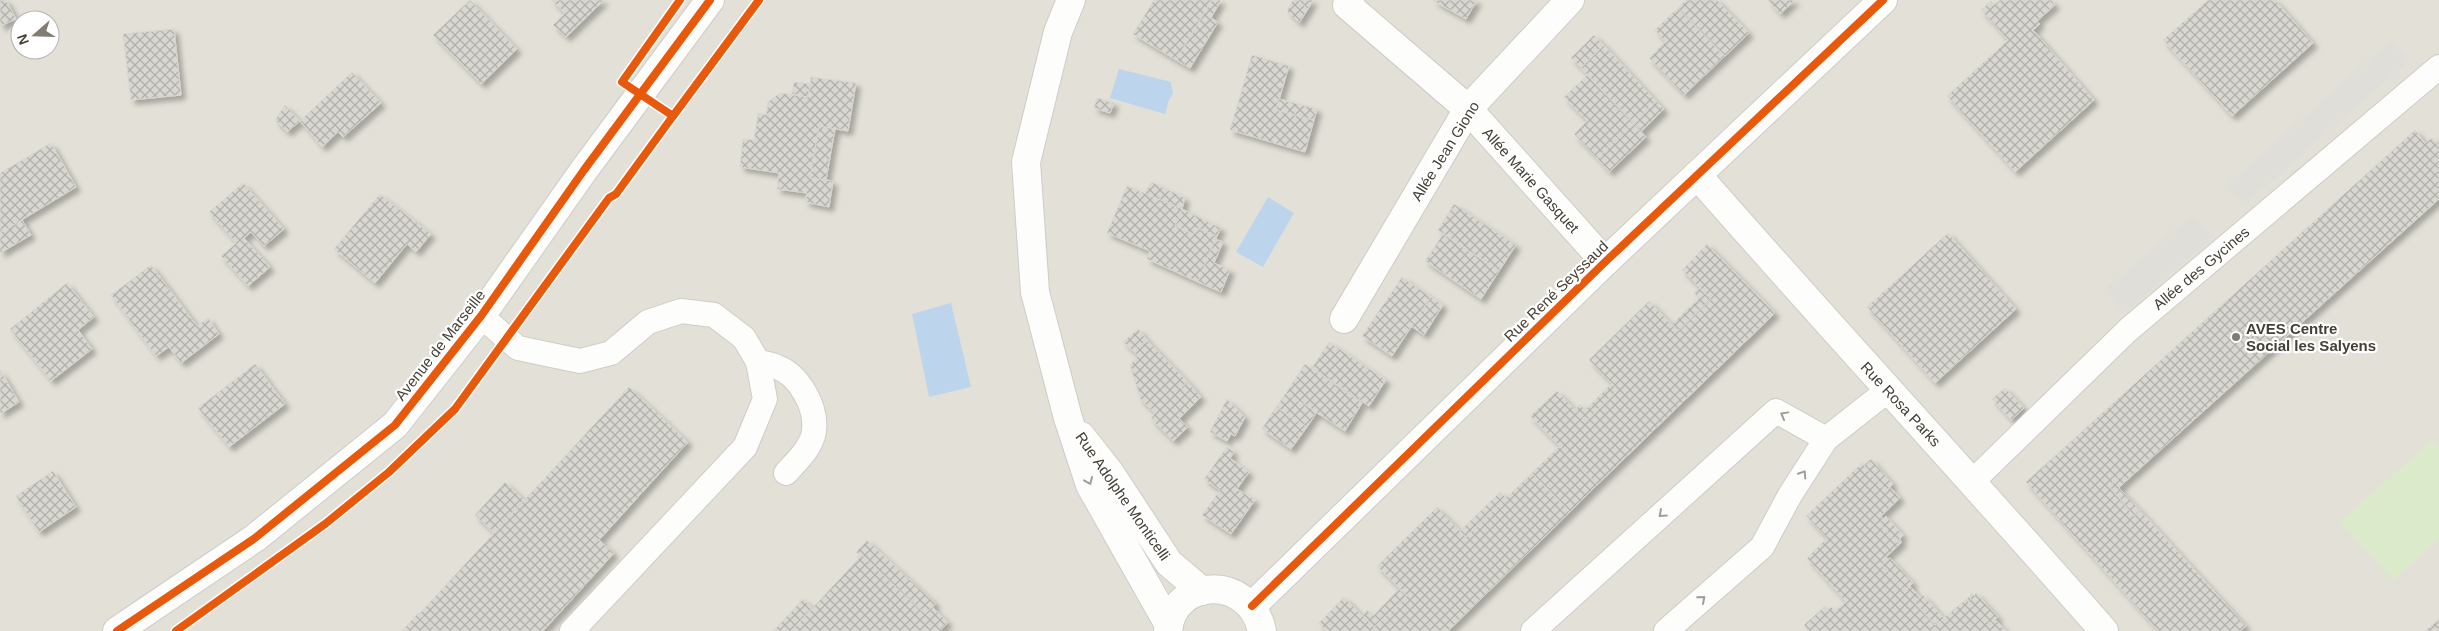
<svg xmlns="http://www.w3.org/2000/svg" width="2439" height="631" font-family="Arial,sans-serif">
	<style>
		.residential { fill: #e3e1d7; fill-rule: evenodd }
		.green { fill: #dbeaca }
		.parking { fill: #dfded9 }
		.water { fill: #bcd5ec }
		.building { fill: url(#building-cross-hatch); stroke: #d8d6cf; filter: url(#shadow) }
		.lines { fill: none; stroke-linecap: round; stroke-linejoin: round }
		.service-casing { stroke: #ceccc7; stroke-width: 26 }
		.minor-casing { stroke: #ceccc7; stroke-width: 30 }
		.tertiary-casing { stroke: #ceccc7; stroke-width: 30 }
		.service { stroke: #fdfdfc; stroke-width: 24 }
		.minor { stroke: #fdfdfc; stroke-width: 28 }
		.tertiary { stroke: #fdfdfc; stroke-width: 28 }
		.cycleway-casing { stroke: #fff; stroke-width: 11 }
		.cycleway { stroke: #e8590c; stroke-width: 8 }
		.oneway { stroke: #a19e99 }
		.poi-dot { fill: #817d75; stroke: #fff; stroke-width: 2 }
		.labels { text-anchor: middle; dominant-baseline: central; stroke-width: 4.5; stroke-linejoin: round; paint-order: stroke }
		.street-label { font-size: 15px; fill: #454036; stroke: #fff }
		.poi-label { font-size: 15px; font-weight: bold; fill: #454036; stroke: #fff; text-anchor: start }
	</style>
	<defs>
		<pattern id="building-cross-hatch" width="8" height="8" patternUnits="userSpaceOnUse" patternTransform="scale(1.25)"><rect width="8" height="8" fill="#d9d7d2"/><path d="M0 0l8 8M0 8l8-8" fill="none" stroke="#b2b0ab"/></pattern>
		<filter id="shadow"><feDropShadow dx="4.5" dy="4.5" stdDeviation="2.5" flood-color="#0004"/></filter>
	</defs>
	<rect width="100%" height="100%" fill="#f0efe9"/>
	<path class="residential" d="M0,0H2439V631H0ZM20,20H50V50H20Z"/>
	<polygon class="green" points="2432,440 2439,448 2439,539 2393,580 2340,522"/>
	<g class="parking">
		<polygon points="2391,40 2409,61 2243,206 2225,186"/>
		<polygon points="2192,215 2212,238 2124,313 2104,290"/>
	</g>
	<g class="water">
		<polygon points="1119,69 1171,82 1173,94 1169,100 1165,114 1110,98"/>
		<polygon points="1268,197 1294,213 1263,267 1236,252"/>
		<polygon points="951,303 971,387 929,397 912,314"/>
	</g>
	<g class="building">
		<polygon points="0,0 6,0 16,19 0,26"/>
		<polygon points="470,0 517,49 481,84 433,35"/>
		<polygon points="551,0 604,0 566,37 553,25 565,13"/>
		<polygon points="1154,0 1212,0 1176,60 1133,34"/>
		<polygon points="1212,0 1221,0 1211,18 1218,22 1190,68 1176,60"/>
		<polygon points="1293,0 1298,0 1308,9 1299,23 1287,11"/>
		<polygon points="1298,0 1313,0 1308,9"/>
		<polygon points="1432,0 1477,0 1466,19"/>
		<polygon points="1686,0 1717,0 1749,33 1725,56 1678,8"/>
		<polygon points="1768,0 1795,0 1780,14"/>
		<polygon points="2000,0 2051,0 2055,5 2037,21 2040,24 2033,30 2094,100 2015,172 1947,96 2008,40 1981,10 1991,1 1994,5"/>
		<polygon points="2208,0 2275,0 2313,43 2232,116 2163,40"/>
		<polygon points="1678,8 1725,56 1684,95 1649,58 1665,42 1655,30"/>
		<polygon points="174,29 181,95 131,100 123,34"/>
		<polygon points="1594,35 1604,45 1581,68 1571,58"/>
		<polygon points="1604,45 1656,101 1633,123 1581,68"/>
		<polygon points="1252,55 1289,66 1276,110 1314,120 1305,152 1230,130"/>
		<polygon points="352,72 381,103 343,137 338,132 322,147 300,121"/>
		<polygon points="1587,75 1633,123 1597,158 1574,134 1587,121 1564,97"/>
		<polygon points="811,77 856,83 848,131 819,126 810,178 833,181 829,207 805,202 807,193 777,189 779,173 740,167 743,139 754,140 758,113 766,115 768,102 780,93 808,97"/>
		<polygon points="794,82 810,84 808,97 792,94"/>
		<polygon points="1097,98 1114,103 1110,113 1094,108"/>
		<polygon points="1279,99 1317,109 1314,120 1276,110"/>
		<polygon points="1656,101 1664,109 1641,132 1633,123"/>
		<polygon points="285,105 300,121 287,132 275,120"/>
		<polygon points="1633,123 1646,137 1609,172 1597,158"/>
		<polygon points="819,126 835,129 826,180 810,178"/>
		<polygon points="2415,130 2425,143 2432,138 2439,147 2439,199 2126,481 2121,475 2109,486 2134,516 2140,510 2246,626 2240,631 2158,631 2026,482"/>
		<polygon points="51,143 76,187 0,233 0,173"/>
		<polygon points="1151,182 1185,198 1182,209 1145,194"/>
		<polygon points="243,183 284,229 264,246 251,232 244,238 270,267 248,286 221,256 236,243 209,212"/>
		<polygon points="1127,186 1182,209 1175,226 1193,234 1197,228 1217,236 1198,282 1147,259 1150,251 1107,233"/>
		<polygon points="380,194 431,234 416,252 407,244 375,283 334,249"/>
		<polygon points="1454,204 1516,245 1499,271 1438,230"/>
		<polygon points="1182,209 1221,228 1217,236 1197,228 1193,234 1175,226"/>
		<polygon points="22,220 31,235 0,253 0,233"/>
		<polygon points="1948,233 2016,309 1935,383 1867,307"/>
		<polygon points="1443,234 1499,271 1481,299 1425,261"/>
		<polygon points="1215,239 1223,242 1214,263 1230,270 1221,292 1198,282"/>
		<polygon points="1707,244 1775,313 1597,485 1530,416 1557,391 1586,421 1618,390 1589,360 1649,301 1678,331 1711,299 1682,270"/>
		<polygon points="151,265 197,326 208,318 219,334 181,363 169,347 156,356 111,295"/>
		<polygon points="1402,277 1431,297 1392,356 1362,336"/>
		<polygon points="67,283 94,317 78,330 92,349 51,381 10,329"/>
		<polygon points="1699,288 1711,299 1678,331 1672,324 1699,298 1694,293"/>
		<polygon points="1431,297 1443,305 1424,335 1411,326"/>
		<polygon points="1138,329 1148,341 1132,350 1123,342"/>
		<polygon points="1148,341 1188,382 1181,388 1196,402 1179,419 1188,427 1173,441 1151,419 1155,413 1141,400 1130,365 1138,356 1132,350"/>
		<polygon points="1329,342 1386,380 1369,406 1312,368"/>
		<polygon points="255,364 285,404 229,447 198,408"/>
		<polygon points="1305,364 1362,403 1345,431 1286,393"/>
		<polygon points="0,370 19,402 0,414"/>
		<polygon points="1188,382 1201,397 1196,402 1181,388"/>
		<polygon points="1612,383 1618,390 1586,421 1575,410 1580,404 1585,410"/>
		<polygon points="629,387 688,442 599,540 614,553 543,631 438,631 419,614"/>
		<polygon points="2005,388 2024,408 2011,420 1992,399"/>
		<polygon points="1286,393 1317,412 1307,427 1276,407"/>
		<polygon points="1227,399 1245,417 1235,436 1231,434 1227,441 1210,432"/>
		<polygon points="1276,407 1307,427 1291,449 1262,429"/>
		<polygon points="1560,446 1597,485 1570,512 1532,473"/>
		<polygon points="1227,447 1234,452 1230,458 1249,472 1237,489 1255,500 1231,534 1202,515 1220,490 1204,479"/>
		<polygon points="1871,459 1893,484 1886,491 1864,465"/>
		<polygon points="1862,463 1886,491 1890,487 1900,498 1881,516 1883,519 1879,523 1897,543 1900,540 1902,542 1886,557 1888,559 1882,565 1905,591 1910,586 1920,597 1915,603 1935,625 1969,597 1971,599 1968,602 1990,624 1995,619 2006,631 1813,631 1832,615 1828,610 1831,607 1835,611 1846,602 1807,558 1827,538 1806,516"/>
		<polygon points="53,471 76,507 39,532 16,496"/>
		<polygon points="1532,473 1570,512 1448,631 1326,631 1319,623 1344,597 1374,627 1407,596 1377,566 1437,507 1466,537"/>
		<polygon points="2121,475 2126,481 2119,488 2140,510 2134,516 2109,486"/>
		<polygon points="505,482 524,500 494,533 475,515"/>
		<polygon points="1500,492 1506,498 1466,537 1460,531"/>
		<polygon points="1886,516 1903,535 1897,543 1879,523"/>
		<polygon points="867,540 936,604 925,614 856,552"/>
		<polygon points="862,555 925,614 932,607 948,622 940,631 791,631"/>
		<polygon points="1890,558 1913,583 1905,591 1882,565"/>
		<polygon points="1399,589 1407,596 1374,627 1363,616 1367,610 1373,616"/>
		<polygon points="1972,593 1974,596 1976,593 1998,617 1990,624 1968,602 1971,599 1969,597"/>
		<polygon points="1923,595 1944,618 1940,622 1939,621 1935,625 1915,603"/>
		<polygon points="803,599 812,608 791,631 773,631"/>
		<polygon points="1825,606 1832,615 1813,631 1809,631 1804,625"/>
		<polygon points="418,613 419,614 438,631 402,631"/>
		<polygon points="2439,619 2439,631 2425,631"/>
	</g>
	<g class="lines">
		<g class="service-casing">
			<g id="service">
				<polyline points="481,316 518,348 580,361 611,353 648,322 681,311 714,315 744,338 758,362 765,399 745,447 572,631"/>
				<path d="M758,362C764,363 771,364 777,367C799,375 817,407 814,431C812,447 797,461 786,473"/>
				<polyline points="1973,481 2128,330 2439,67"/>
				<polyline points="1533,631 1776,411 1826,439"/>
				<polyline points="1666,631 1762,547 1790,495 1826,439 1887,391"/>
			</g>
		</g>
		<g class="minor-casing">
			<g id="minor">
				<polyline points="1350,0 1347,5 1468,109 1605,262"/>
				<path d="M1697,175C1832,329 1970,478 2104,631"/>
				<polyline points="1344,319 1468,109 1570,0"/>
				<polyline points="1252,606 1605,262 1883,0"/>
			</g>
		</g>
		<g class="tertiary-casing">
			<g id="tertiary">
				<polyline points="1071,0 1058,32 1026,162 1035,292 1068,418 1090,485 1169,625"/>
				<polyline points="1081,436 1110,473 1169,563 1202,591"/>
				<polyline points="117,631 255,538 395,425 481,316 584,170 710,0"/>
				<path d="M1168,631C1173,577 1250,574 1262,631"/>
			</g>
		</g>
		<use href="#service" class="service"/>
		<use href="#minor" class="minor"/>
		<use href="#tertiary" class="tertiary"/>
		<g class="cycleway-casing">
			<g id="cycleway">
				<polyline points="680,0 622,82 673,116 759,0"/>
				<polyline points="1252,606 1605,262 1883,0"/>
				<polyline points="117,631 255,538 395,425 481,316 584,170 710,0"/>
				<polyline points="176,631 325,524 389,472 455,409 609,198 616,194 673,116"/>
			</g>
		</g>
		<use href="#cycleway" class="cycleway"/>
	</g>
	<defs><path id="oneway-chevron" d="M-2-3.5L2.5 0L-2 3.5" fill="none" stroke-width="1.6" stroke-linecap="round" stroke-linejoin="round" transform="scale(1.25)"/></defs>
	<g class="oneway">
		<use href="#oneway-chevron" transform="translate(1784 415) rotate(-151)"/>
		<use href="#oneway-chevron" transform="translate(1803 474) rotate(-57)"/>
		<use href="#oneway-chevron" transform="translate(1089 481) rotate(68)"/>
		<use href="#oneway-chevron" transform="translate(1662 514) rotate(138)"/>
		<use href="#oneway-chevron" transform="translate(1702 599) rotate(-41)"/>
	</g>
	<circle class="poi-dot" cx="2236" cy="337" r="5"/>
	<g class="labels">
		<g class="street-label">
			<text transform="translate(1445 151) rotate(-58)">Allée Jean Giono</text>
			<text transform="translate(1531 180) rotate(48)">Allée Marie Gasquet</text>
			<text transform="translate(2201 268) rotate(-40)">Allée des Gycines</text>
			<text transform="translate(1556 291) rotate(-44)">Rue René Seyssaud</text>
			<text transform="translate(440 345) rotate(-52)">Avenue de Marseille</text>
			<text transform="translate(1901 404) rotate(47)">Rue Rosa Parks</text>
			<text transform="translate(1123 496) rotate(55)">Rue Adolphe Monticelli</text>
		</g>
		<g class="poi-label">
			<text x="2246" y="328">AVES Centre<tspan x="2246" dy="17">Social les Salyens</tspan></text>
		</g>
	</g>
	<g transform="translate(35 35) rotate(250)"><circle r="24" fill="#ffffff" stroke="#b5b3af"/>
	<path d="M0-4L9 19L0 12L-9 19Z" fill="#817d75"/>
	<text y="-8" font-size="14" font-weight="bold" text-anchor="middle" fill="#454036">N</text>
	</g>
</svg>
